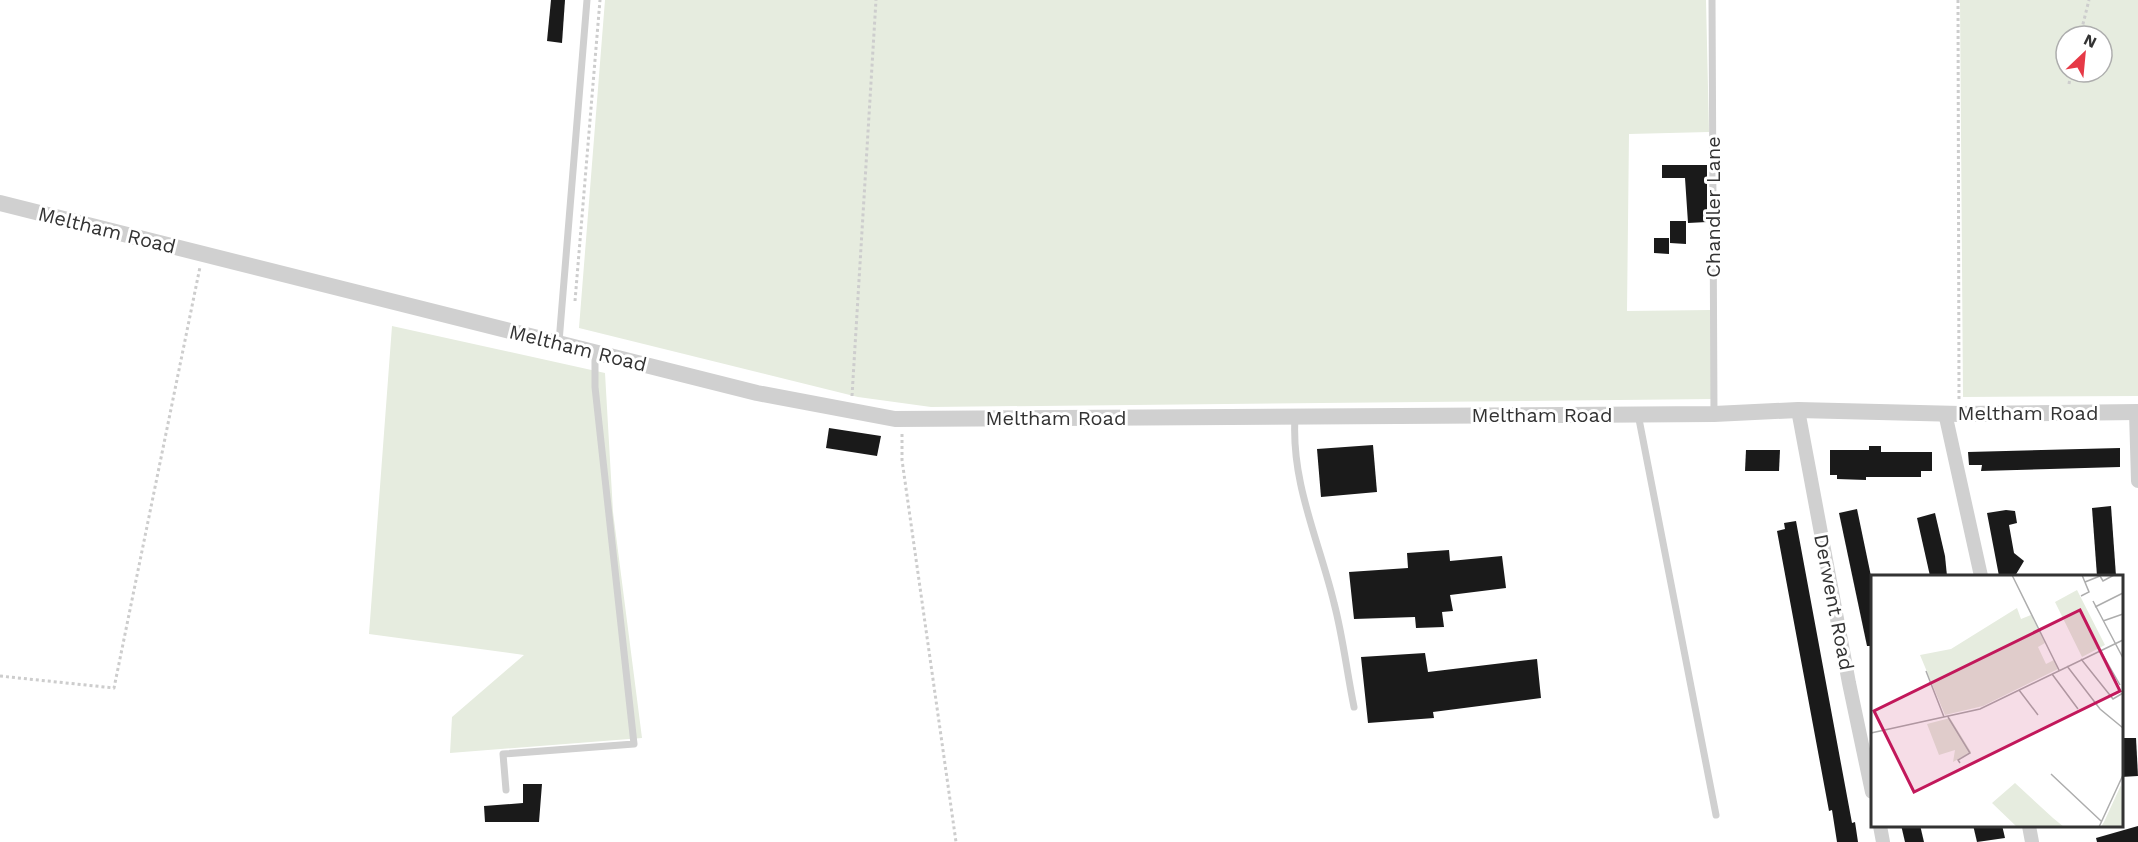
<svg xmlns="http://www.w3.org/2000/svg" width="2138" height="842" font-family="'Work Sans',sans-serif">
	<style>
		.green { fill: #e6ecdf; fill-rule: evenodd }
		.building { fill: #1a1a1a }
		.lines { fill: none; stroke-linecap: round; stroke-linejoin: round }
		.path { stroke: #cdcdcd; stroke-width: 3; stroke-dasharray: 3 3; stroke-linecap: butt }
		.service { stroke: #d0d0d0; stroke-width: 7 }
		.minor { stroke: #d0d0d0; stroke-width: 14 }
		.tertiary { stroke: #d0d0d0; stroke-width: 16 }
		.labels { text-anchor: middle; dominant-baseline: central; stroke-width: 6; stroke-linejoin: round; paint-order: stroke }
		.street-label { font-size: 20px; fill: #333; stroke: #fff }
		.inset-road { fill: none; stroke: #adadad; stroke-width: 1.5 }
		.view { fill: #c2185b; fill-opacity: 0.15; stroke: #c2185b; stroke-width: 3 }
		.inset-edge { fill: none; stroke: #333; stroke-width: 3 }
	</style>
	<rect width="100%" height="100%" fill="#fff"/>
	<g class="green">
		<polygon points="605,0 1706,0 1709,132 1629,134 1627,311 1711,310 1713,399 931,407 858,397 579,328"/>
		<path d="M1960,0H2138V396L1963,397ZM2066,36H2102V72H2066Z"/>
		<polygon points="392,326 605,373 613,512 642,738 450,753 452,717 524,655 369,634"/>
	</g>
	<g class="building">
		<polygon points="551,0 565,0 562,43 547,41"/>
		<polygon points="1662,165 1707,165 1707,222 1688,223 1685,178 1662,178"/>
		<polygon points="1670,221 1686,221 1686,244 1670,243"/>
		<polygon points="1654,238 1669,238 1669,254 1654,253"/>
		<polygon points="829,428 881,436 877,456 826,448"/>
		<polygon points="1373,445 1377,492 1321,497 1317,449"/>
		<polygon points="1869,446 1881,446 1881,452 1932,452 1932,471 1921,471 1921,477 1866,477 1866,480 1837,479 1837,475 1830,475 1830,450 1869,450"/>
		<polygon points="2120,448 2120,467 1981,471 1982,465 1969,465 1968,452"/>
		<polygon points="1746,450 1780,450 1779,471 1745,471"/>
		<polygon points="2111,506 2116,576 2097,576 2092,508"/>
		<polygon points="1857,509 1872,581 1872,646 1867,646 1839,513"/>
		<polygon points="2006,510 2015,511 2017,523 2009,525 2014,553 2024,561 2015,576 1999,576 1987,513"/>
		<polygon points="1935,513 1945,556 1947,576 1930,576 1917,518"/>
		<polygon points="1796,521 1852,823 1855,822 1858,842 1837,842 1832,810 1829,811 1777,531 1785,529 1784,523"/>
		<polygon points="1449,550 1450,561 1502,556 1506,588 1450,595 1453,611 1442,612 1444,627 1416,628 1415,617 1354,619 1349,572 1408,568 1407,553"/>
		<polygon points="1425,653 1428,672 1537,659 1541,698 1433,712 1434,718 1368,723 1361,657"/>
		<polygon points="2121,738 2136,738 2138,776 2121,777"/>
		<polygon points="523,784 542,784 539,822 485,822 484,806 523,803"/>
		<polygon points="1901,825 1920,825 1924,842 1905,842"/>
		<polygon points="1973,825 2002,825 2005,838 1977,842"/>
		<polygon points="2138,826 2138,842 2097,842 2096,838"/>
	</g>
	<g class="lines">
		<g class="path">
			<polyline points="1958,0 1959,400"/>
			<polyline points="2080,36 2089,0"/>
			<polyline points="2069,84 2071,72"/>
			<polyline points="575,301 600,0"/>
			<polyline points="852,396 876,0"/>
			<polyline points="902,434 902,460 956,842"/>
			<polyline points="0,676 114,688 200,267"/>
		</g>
		<g class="service">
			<polyline points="1712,0 1714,414"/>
			<polyline points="559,342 587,0"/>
			<polyline points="1638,414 1716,815"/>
			<path d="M1295,417C1291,484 1319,540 1334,603C1343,637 1347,673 1354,707"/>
			<polyline points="506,790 503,754 634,744 595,387 595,352"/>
		</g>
		<g class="minor">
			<polyline points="1798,410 1849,683 1872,792"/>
			<polyline points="2136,412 2138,481"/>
			<polyline points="1945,413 1981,576"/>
			<polyline points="1880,826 1883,842"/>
			<polyline points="2029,826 2032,842"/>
		</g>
		<polyline class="tertiary" points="0,203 757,393 895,419 1714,414 1798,410 1960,414 2138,412"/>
	</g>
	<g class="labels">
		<g class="street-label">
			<text transform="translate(1713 207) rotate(-90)">Chandler Lane</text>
			<text transform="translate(107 230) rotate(14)">Meltham Road</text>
			<text transform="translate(578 348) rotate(14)">Meltham Road</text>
			<text x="2028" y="413">Meltham Road</text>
			<text x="1542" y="415">Meltham Road</text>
			<text x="1056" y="418">Meltham Road</text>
			<text transform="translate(1834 602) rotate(79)">Derwent Road</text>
		</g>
	</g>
	<g transform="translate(1871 575)">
		<rect width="252" height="252" fill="#fff"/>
		<path d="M206,15L234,70L211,82L184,27ZM146,33L150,44L160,40L174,68L167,72L175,89L183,85L187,94L112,131L74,140L49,80L80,74ZM79,143L100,177L82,187L84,175L68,180L56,149ZM144,208L182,243L193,252H146L121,228ZM250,210L252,252H230L233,247Z" fill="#e6ecdf"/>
		<path class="inset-road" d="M141,0L188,95M214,7L229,1L232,6L243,0M210,21L218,17L211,0M222,26L252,83M224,32L252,18M232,46L252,39M229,75L249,110M210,84L242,124L252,118M196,91L229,134L252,153M55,96L73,142M181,99L207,134M148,115L167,140M77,142L99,178L87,185L89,188M0,158L109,134L252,65M180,199L230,246M228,252L252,200"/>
		<path class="view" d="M209,35L249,116L43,217L3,136Z"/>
		<rect width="252" height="252" class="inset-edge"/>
	</g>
	<g transform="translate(2084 54) rotate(26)"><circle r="28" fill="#ffffff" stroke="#adadad" stroke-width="1.5"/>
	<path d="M0-4.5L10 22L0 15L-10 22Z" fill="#e63946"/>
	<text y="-9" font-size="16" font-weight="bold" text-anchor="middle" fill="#333333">N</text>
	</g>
</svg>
